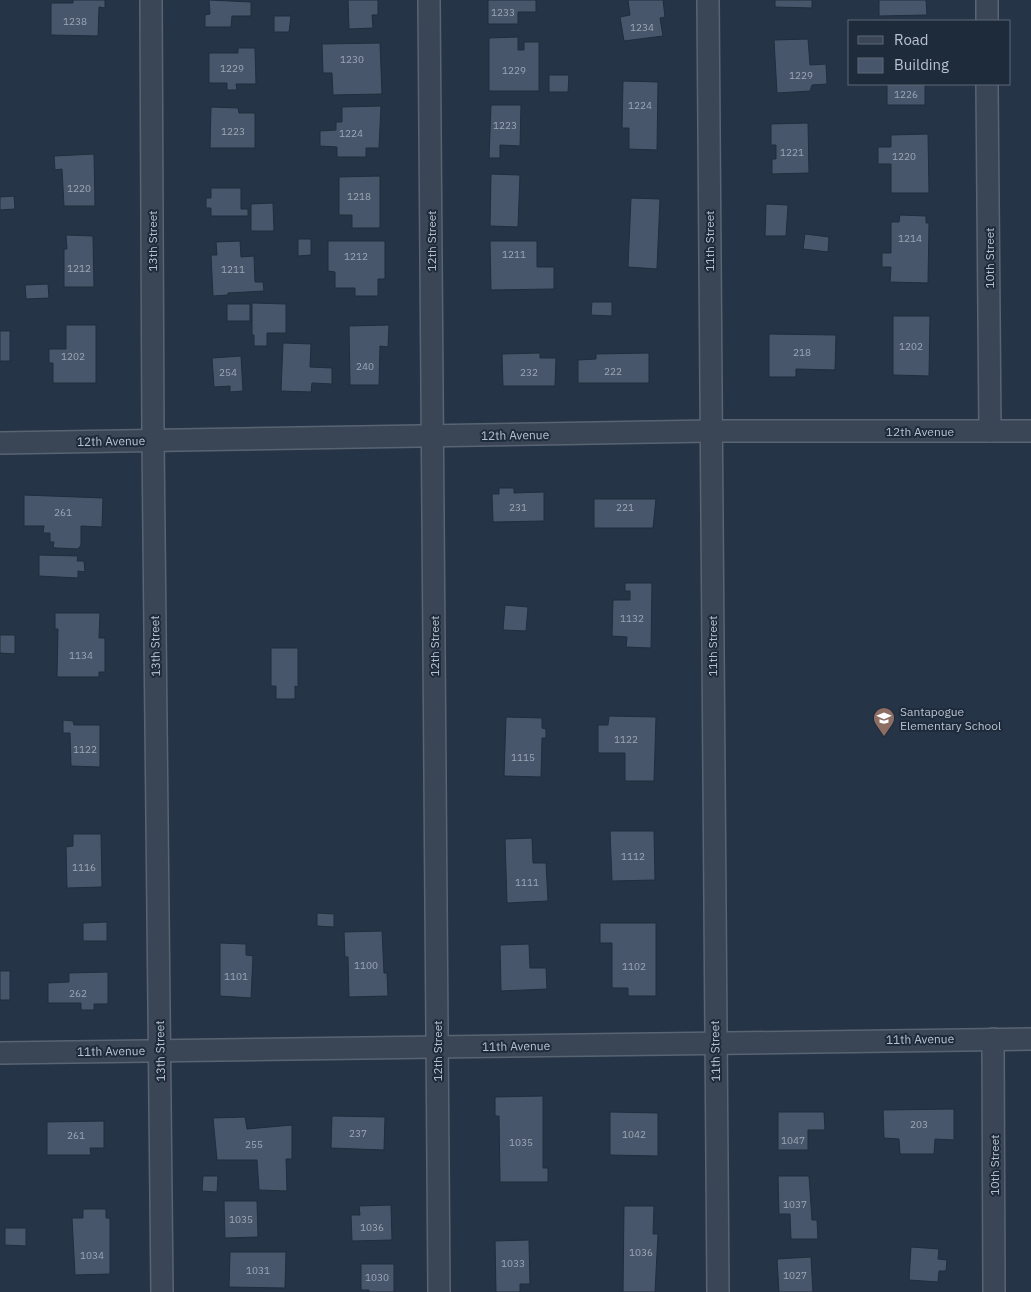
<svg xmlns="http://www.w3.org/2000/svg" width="1031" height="1292" font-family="'IBM Plex Sans',sans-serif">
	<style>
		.building { fill: #47566b; stroke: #212d3d }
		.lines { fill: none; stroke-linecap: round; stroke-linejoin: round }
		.minor-casing { stroke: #596473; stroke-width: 24 }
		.minor { stroke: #3a4656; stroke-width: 21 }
		.labels { text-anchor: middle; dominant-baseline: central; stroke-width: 4; stroke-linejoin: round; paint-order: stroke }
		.number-label { font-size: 10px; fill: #9ca6b6 }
		.street-label { font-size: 12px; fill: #b8c1cf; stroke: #1e2b3b }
		.poi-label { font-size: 12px; fill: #b8c1cf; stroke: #1e2b3b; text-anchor: start }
	</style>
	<rect width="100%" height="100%" fill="#253447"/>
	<g class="building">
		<polygon points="73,0 105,0 105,8 99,7 98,36 51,35 51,3 73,3"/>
		<polygon points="209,0 251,2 251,16 232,16 231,27 205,27 205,15 210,14"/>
		<polygon points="348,0 378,0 378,15 372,15 373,28 349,29"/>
		<polygon points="488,0 536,0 536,12 518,12 518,24 488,24"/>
		<polygon points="628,0 663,0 665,17 660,18 663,36 624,41 620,17 630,15"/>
		<polygon points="775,0 812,0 812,8 775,7"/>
		<polygon points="879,0 926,0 927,15 879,16"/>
		<polygon points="274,16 291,16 289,32 274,32"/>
		<polygon points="518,37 518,50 524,50 524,42 539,42 539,91 489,91 489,38"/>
		<polygon points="808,39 810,65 826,64 827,84 812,85 810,91 777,93 774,40"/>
		<polygon points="380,43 382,94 333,95 332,73 323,73 322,44"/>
		<polygon points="238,48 255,48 256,84 236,84 237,90 227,90 227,83 209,83 209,53 238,53"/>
		<polygon points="549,75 569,75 568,92 549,92"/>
		<polygon points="623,81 658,82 657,150 629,149 629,128 622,128"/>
		<rect x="887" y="84" width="38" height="21"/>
		<polygon points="491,105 521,105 520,146 500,145 500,158 489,158"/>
		<polygon points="381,106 379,148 366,148 366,157 337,157 337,147 320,146 320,131 336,130 336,122 342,122 342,107"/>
		<polygon points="211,107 238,108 239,113 255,113 255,148 210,148"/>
		<polygon points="808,123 809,173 772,174 772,159 776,159 776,145 771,145 771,124"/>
		<polygon points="928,134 929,193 891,193 891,164 878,164 878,147 891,147 891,135"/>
		<polygon points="94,154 95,206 64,206 62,169 55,170 54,156"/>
		<polygon points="491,174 520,175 518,227 490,226"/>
		<polygon points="380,176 380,228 352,228 352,215 339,215 339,177"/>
		<polygon points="211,188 241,188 241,209 248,209 248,216 211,216 211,208 206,208 206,198 211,198"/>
		<polygon points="14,196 15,209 0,210 0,197"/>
		<polygon points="631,198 660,199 657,269 628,267"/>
		<polygon points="273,203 274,231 251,231 251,204"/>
		<polygon points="766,204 788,205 786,236 765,236"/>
		<polygon points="900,215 926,216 926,223 929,223 928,283 890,282 891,267 882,267 882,253 891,253 891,222 899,222"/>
		<polygon points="805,234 829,237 828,252 803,249"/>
		<polygon points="66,235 93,236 94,287 64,287 64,249 67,249"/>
		<polygon points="298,239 311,239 311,255 298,256"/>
		<polygon points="240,241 241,257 254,256 255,282 263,282 264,291 228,293 228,295 213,296 211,255 217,255 216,242"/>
		<polygon points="328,241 385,241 385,279 378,279 378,296 355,296 355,288 335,288 335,272 328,271"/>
		<polygon points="490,241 537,241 537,267 554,267 554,289 491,290"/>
		<polygon points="48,284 49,298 26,299 25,285"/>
		<polygon points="592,302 612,302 612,316 591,315"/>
		<polygon points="252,303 286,304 286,333 267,333 267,346 254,346 254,335 252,335"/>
		<rect x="227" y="304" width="23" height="17"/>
		<polygon points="893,316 930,316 929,376 893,375"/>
		<polygon points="66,325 96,325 96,383 53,383 53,363 49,363 49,349 66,349"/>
		<polygon points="389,325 388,347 380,346 379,385 350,385 349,326"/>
		<rect x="0" y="331" width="10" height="30"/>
		<polygon points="769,334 836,335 835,370 796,369 796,377 769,377"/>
		<polygon points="283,343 311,344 310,367 332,368 332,384 312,383 311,392 281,391"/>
		<polygon points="540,353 540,358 556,358 555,386 503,386 502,354"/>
		<polygon points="649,353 649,383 578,383 578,360 596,359 596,354"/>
		<polygon points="241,356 243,391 230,392 230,386 214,387 212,358"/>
		<polygon points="499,488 514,488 514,493 544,492 544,521 493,522 492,494 499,494"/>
		<polygon points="24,495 103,498 102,527 81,526 81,545 78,549 56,548 53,547 54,542 50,542 50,533 43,533 44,526 24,526"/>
		<polygon points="594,499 656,499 653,528 594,528"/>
		<polygon points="39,555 78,556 77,561 84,561 85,572 78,571 78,578 39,576"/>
		<polygon points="625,583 652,583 651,648 626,647 627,637 612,636 613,600 630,600 630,591 625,591"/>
		<polygon points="505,605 528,607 526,631 503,630"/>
		<polygon points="55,613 100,613 99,638 105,638 105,672 99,672 99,677 57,677 58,629 55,629"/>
		<polygon points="0,635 15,635 15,654 0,653"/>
		<polygon points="271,648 298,648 298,687 295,686 295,699 276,699 276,686 271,686"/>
		<polygon points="609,716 656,717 654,781 625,781 625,753 598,753 598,725 608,725"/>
		<polygon points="506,717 542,718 542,728 546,729 546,738 542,738 541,777 504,776"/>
		<polygon points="63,720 73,721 74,725 100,725 100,767 71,766 70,733 63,733"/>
		<polygon points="610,831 654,831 655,880 612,881"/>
		<polygon points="73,834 101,834 102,887 67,888 66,847 73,846"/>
		<polygon points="532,838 533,863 546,863 548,901 507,903 505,839"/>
		<polygon points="317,913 334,914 334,927 317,926"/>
		<polygon points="107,922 107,941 83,941 83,923"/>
		<polygon points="600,923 656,923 656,996 628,996 628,988 612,988 612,943 600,943"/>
		<polygon points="382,931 384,973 387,973 388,996 349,997 348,957 345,957 344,932"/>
		<polygon points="220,943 246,944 246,955 253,956 251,998 220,996"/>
		<polygon points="529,944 530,968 546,968 547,989 501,991 500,945"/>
		<rect x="0" y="971" width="10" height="29"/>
		<polygon points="108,972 108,1004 94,1004 94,1010 81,1010 81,1003 48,1003 48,983 69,982 69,973"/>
		<polygon points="543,1096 543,1168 548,1168 548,1182 500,1182 499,1116 495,1116 495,1097"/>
		<polygon points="954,1109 954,1140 935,1139 934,1154 900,1154 899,1139 884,1138 883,1110"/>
		<polygon points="610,1112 658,1113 658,1156 610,1155"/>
		<polygon points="778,1112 824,1112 825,1130 808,1130 808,1150 778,1150"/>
		<polygon points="332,1116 385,1117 384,1150 331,1148"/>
		<polygon points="245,1117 247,1129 292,1125 292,1159 286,1159 287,1191 259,1190 257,1160 217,1160 213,1118"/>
		<polygon points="104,1121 104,1148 90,1148 91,1155 47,1155 47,1122"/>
		<polygon points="203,1176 218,1176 217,1192 202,1191"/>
		<polygon points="778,1176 809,1176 812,1220 817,1220 818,1239 791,1239 790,1214 779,1214"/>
		<polygon points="224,1201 257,1201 258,1237 225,1238"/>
		<polygon points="391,1205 392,1240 352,1241 351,1215 360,1215 359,1206"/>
		<polygon points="624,1206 654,1206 653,1234 658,1234 655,1292 623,1292"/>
		<polygon points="83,1209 106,1209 106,1218 110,1218 110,1274 75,1275 72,1218 83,1218"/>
		<polygon points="5,1228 26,1228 26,1246 5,1245"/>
		<polygon points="529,1240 530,1284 520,1284 520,1292 496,1292 495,1241"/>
		<polygon points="911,1247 939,1249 938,1259 947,1260 946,1271 939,1271 938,1282 909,1280"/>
		<polygon points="230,1252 286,1252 285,1288 229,1287"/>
		<polygon points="811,1257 813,1292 779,1292 777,1259"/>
		<polygon points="361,1264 394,1264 394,1292 369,1292 369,1290 361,1290"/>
	</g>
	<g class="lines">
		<g class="minor-casing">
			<g id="minor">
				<polyline points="151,0 153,440 162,1292"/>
				<polyline points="429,0 439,1292"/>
				<polyline points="708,0 718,1292"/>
				<polyline points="987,0 987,21"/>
				<polyline points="987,84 990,431"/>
				<polyline points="0,443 710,431 1031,431"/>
				<polyline points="993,1039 994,1292"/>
				<polyline points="0,1053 1031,1039"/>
			</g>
		</g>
		<use href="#minor" class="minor"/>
	</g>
	<defs>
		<g id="school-pin" transform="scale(1.125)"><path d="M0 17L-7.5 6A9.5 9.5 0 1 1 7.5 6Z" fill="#8d6e63" stroke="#1e2b3b"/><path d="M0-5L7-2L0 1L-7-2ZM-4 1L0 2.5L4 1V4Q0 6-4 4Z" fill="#fff"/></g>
	</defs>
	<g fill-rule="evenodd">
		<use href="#school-pin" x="884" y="718"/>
	</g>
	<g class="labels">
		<g class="number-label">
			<text x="503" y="12">1233</text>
			<text x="75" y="21">1238</text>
			<text x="642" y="27">1234</text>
			<text x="352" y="59">1230</text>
			<text x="232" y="68">1229</text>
			<text x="514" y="70">1229</text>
			<text x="801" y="75">1229</text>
			<text x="906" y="94">1226</text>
			<text x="640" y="105">1224</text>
			<text x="505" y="125">1223</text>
			<text x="233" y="131">1223</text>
			<text x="351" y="133">1224</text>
			<text x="792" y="152">1221</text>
			<text x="904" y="156">1220</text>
			<text x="79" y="188">1220</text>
			<text x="359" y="196">1218</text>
			<text x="910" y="238">1214</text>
			<text x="514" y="254">1211</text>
			<text x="356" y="256">1212</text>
			<text x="79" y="268">1212</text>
			<text x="233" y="269">1211</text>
			<text x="911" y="346">1202</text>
			<text x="802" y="352">218</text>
			<text x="73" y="356">1202</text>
			<text x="365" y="366">240</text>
			<text x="613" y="371">222</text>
			<text x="228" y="372">254</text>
			<text x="529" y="372">232</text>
			<text x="518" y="507">231</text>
			<text x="625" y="507">221</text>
			<text x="63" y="512">261</text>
			<text x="632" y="618">1132</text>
			<text x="81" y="655">1134</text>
			<text x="626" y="739">1122</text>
			<text x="85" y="749">1122</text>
			<text x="523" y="757">1115</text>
			<text x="633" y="856">1112</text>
			<text x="84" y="867">1116</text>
			<text x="527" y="882">1111</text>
			<text x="366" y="965">1100</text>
			<text x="634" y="966">1102</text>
			<text x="236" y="976">1101</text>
			<text x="78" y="993">262</text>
			<text x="919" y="1124">203</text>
			<text x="358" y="1133">237</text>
			<text x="634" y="1134">1042</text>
			<text x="76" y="1135">261</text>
			<text x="793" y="1140">1047</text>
			<text x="521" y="1142">1035</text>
			<text x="254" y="1144">255</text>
			<text x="795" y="1204">1037</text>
			<text x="241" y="1219">1035</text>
			<text x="372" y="1227">1036</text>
			<text x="641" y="1252">1036</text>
			<text x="92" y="1255">1034</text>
			<text x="513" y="1263">1033</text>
			<text x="258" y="1270">1031</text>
			<text x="795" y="1275">1027</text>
			<text x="377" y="1277">1030</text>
		</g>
		<g class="street-label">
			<text transform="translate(152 241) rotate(-90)">13th Street</text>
			<text transform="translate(431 241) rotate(-90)">12th Street</text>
			<text transform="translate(709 241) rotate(-90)">11th Street</text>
			<text transform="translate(989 258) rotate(-90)">10th Street</text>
			<text x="920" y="431">12th Avenue</text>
			<text transform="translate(515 435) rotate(-1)">12th Avenue</text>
			<text transform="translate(111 441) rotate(-1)">12th Avenue</text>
			<text transform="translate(155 646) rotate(-91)">13th Street</text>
			<text transform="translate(434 646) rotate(-90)">12th Street</text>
			<text transform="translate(712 646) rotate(-90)">11th Street</text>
			<text transform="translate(920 1039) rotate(-1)">11th Avenue</text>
			<text transform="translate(516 1046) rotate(-1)">11th Avenue</text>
			<text transform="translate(111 1051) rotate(-1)">11th Avenue</text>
			<text transform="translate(160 1051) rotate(-91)">13th Street</text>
			<text transform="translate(437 1051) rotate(-90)">12th Street</text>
			<text transform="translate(715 1051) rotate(-91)">11th Street</text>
			<text transform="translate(994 1165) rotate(-90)">10th Street</text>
		</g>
		<g class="poi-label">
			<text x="900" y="711">Santapogue<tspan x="900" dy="14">Elementary School</tspan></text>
		</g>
	</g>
	<rect x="848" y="20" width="162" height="65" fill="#1e2b3b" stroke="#5c6776"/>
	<rect x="858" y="36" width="25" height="8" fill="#3a4656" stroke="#5c6776"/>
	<text x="894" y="45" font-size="15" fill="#b8c1cf">Road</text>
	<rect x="858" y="58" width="25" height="15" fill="#47566b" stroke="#5c6776"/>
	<text x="894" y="70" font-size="15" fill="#b8c1cf">Building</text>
</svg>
